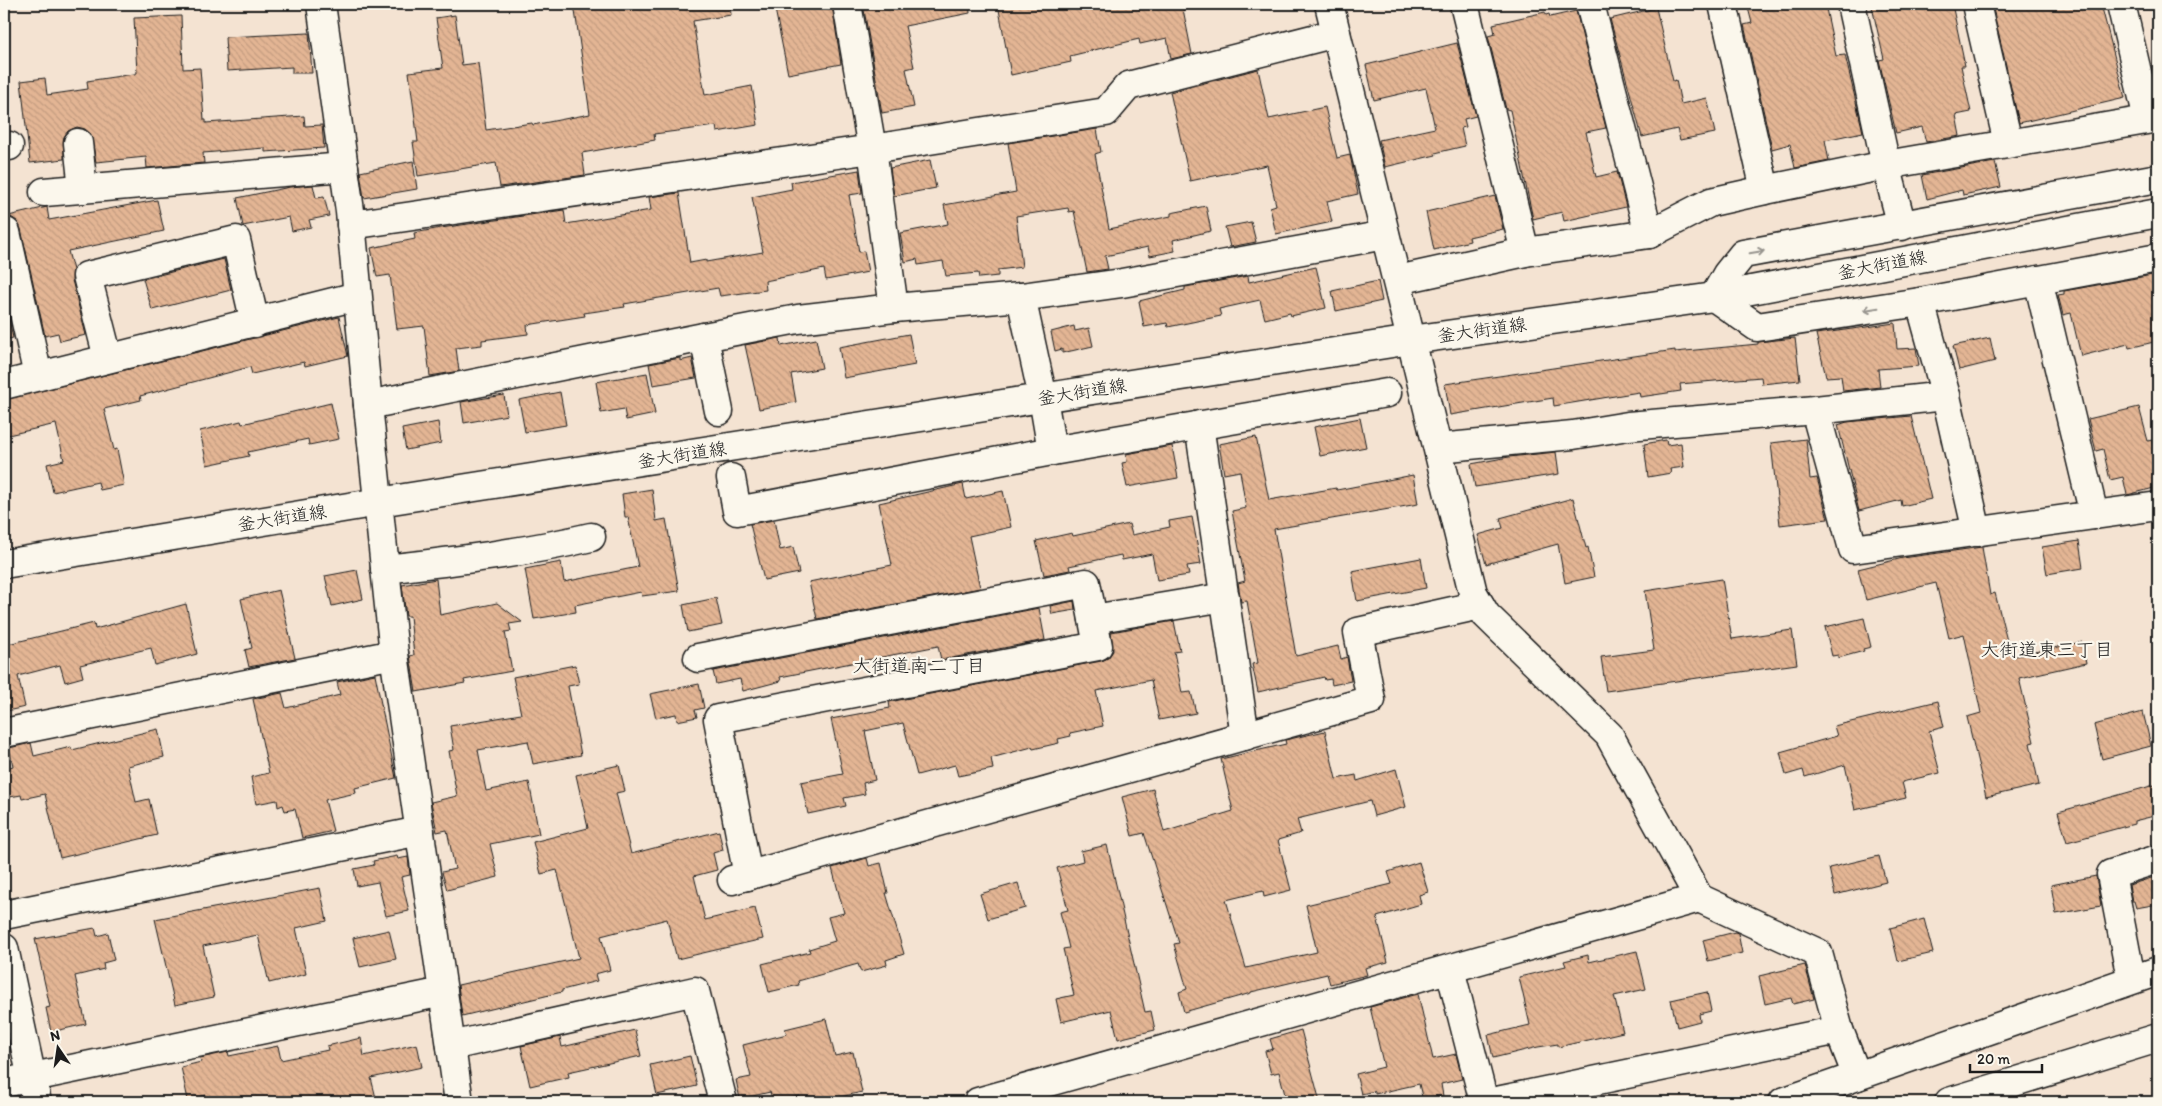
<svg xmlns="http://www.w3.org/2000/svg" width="2162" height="1106" font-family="Itim,'Klee One',sans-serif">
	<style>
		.building { fill: url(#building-back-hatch); stroke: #1c1c1c }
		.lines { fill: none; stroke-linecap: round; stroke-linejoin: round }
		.minor-casing { stroke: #1c1c1c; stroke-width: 31 }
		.major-casing { stroke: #1c1c1c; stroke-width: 31 }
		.minor { stroke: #fbf7ec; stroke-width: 28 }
		.major { stroke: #fbf7ec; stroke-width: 28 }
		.oneway { stroke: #97948e }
		.labels { text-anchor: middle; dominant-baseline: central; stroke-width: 4.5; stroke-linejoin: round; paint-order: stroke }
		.street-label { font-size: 18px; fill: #1c1c1c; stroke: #fbf7ec }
		.neighbourhood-label { font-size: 19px; fill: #1c1c1c; stroke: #fbf7ec }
	</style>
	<defs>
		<pattern id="building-back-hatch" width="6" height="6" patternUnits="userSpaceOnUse" patternTransform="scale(1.25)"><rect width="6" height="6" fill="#e3b594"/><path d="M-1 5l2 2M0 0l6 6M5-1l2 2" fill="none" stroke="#c29b7f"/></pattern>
	</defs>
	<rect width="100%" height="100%" fill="#f4e3d2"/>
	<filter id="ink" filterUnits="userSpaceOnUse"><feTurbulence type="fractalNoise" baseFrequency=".02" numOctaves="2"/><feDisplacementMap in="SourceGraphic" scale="10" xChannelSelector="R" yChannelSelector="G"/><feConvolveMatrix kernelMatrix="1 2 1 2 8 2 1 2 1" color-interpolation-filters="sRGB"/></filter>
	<g filter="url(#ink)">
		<g class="building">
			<polygon points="574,4 730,4 731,15 693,21 705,95 752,86 758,125 717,132 716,126 654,134 655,140 582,153 585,175 500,187 496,163 418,176 413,142 418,142 409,72 443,68 436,18 455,15 462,65 478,63 486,130 532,123 533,125 590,114"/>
			<polygon points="774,4 832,4 841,64 788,74"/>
			<polygon points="863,4 969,4 970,13 905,26 914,67 906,69 914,107 882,113"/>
			<polygon points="998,4 1182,4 1192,54 1171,59 1167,38 1140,44 1139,39 1070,56 1071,62 1011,75"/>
			<polygon points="1747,4 1825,4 1836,56 1845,55 1863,132 1825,140 1829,161 1795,168 1790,144 1772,149 1744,25 1752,23"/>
			<polygon points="1884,4 1952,4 1965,66 1961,66 1971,112 1956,115 1960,136 1926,142 1922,127 1896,133 1879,60 1884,59 1872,7"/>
			<polygon points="1992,4 2101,4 2125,98 2019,123"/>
			<polygon points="1656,8 1673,81 1676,80 1681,104 1707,98 1715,133 1680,140 1677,129 1642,137 1610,19"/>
			<polygon points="1576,11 1606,128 1586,132 1596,177 1617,172 1626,207 1564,221 1562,212 1533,219 1510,110 1506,109 1488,36 1495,34 1493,24 1545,12 1546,15 1549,14 1550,17"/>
			<polygon points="181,16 183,69 200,68 204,120 206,120 206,123 304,116 305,126 322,125 324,148 265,152 265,148 203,153 204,163 147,168 146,157 96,162 91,134 85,129 77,127 68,131 64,137 64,159 30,163 21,81 45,78 47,95 88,89 87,81 134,74 137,73 134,18"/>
			<polygon points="309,33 312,73 292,73 292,67 227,71 225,37"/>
			<polygon points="1457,43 1476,116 1464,119 1466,127 1461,128 1465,146 1435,153 1436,155 1385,167 1379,140 1435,128 1426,88 1374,100 1366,65"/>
			<polygon points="1258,69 1269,119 1325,107 1337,158 1350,155 1358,194 1327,201 1332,222 1276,234 1270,207 1276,205 1267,165 1190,181 1170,92"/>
			<polygon points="1097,129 1101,152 1095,154 1109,229 1171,216 1171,213 1206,206 1211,231 1173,240 1175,251 1150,256 1148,247 1105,256 1108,269 1087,272 1074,211 1069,212 1068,208 1016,216 1022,267 998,270 998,276 979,278 978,273 946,276 943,261 918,265 917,259 905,262 900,233 948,224 944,205 1016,192 1008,143"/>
			<polygon points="930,160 936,188 894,196 890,168"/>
			<polygon points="413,161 417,189 364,198 360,172"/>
			<polygon points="1995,162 2001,187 1963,195 1962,190 1927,199 1922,175"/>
			<polygon points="859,170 862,193 849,195 859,252 864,251 868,272 826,280 824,269 765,281 766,290 720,296 718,288 624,304 625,307 584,313 585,316 527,325 528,334 482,340 482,345 456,348 459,371 442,374 430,376 424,326 397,329 390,275 377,277 371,248 415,239 414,233 441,228 564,210 566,224 651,210 649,197 679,193 690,263 706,260 706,262 763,252 752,197 792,189 791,182"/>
			<polygon points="313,185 316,198 324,197 329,216 309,220 311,227 292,231 289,217 243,226 237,198 290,187"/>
			<polygon points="1495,196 1503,229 1469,237 1470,241 1434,250 1426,212"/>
			<polygon points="157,200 164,231 68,251 73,270 72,280 86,335 60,341 58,333 45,336 21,229 17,221 11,217 4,217 47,207 49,220"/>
			<polygon points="1251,222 1256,242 1230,247 1225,227"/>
			<polygon points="224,259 231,290 152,310 143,279"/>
			<polygon points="1316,267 1326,308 1291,316 1290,313 1265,319 1260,300 1219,309 1221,316 1168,327 1167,323 1144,327 1139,301 1185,290 1185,287 1248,276 1249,282"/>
			<polygon points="2158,274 2158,341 2129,348 2128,344 2081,356 2071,313 2063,315 2058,295 2064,294 2064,291"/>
			<polygon points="1378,281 1382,301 1336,311 1332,291"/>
			<polygon points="4,309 7,309 13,338 4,340"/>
			<polygon points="339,317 348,356 305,366 304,362 252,374 250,367 140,396 141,400 104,409 114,450 117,449 124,485 100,490 98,482 53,492 47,464 64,460 56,424 4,436 4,400"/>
			<polygon points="1895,323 1897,349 1916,348 1919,366 1878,369 1880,387 1843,391 1841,376 1826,377 1816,334"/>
			<polygon points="1074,326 1075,331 1089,328 1093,346 1062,353 1062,349 1055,351 1051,332"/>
			<polygon points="909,334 915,365 844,378 839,347"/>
			<polygon points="780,338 781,346 816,339 822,368 791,374 796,402 759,409 745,345"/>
			<polygon points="1795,338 1800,380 1762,384 1761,377 1680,384 1681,391 1640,397 1639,392 1554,406 1553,398 1450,415 1445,384 1675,350 1675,352 1758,344 1758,342"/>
			<polygon points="1990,338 1995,361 1959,370 1953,346"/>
			<polygon points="680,358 680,361 692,358 696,378 653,385 649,364"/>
			<polygon points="647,373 655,414 626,420 624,409 601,413 596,382"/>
			<polygon points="560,392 566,425 525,432 519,400"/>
			<polygon points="504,395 507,415 464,423 461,402"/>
			<polygon points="331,403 339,439 309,445 308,439 248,452 249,456 207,465 200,431 241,421 242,424"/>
			<polygon points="2139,407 2148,441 2152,440 2154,449 2158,448 2158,487 2127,495 2123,477 2110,480 2103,449 2096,451 2088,419"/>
			<polygon points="1911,416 1931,499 1902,506 1901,500 1859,511 1838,425 1847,422"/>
			<polygon points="1360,418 1366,447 1320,456 1314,427"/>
			<polygon points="438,422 441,443 406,450 402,429"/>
			<polygon points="1256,437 1269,500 1336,488 1337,490 1413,475 1418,504 1274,529 1296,656 1338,646 1341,659 1347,657 1351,681 1332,685 1331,679 1325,680 1324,677 1258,692 1252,664 1258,663 1247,601 1241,602 1238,583 1245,581 1232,511 1246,508 1240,471 1224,474 1219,444"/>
			<polygon points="1806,439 1810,479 1817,478 1828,519 1780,525 1771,443"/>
			<polygon points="1666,440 1667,445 1681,443 1684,467 1670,469 1671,473 1648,477 1644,444"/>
			<polygon points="1172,446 1178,478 1127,487 1122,463 1127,462 1126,454"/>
			<polygon points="1556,452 1559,474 1475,487 1471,464 1509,457"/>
			<polygon points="963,484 966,499 1003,491 1011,527 969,536 980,588 817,619 809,582 892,565 879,503"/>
			<polygon points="652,489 656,521 666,519 679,591 642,596 641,592 575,605 576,612 534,619 525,569 561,562 564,582 638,567 628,517 625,517 622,494"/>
			<polygon points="1573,498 1586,548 1588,547 1594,577 1565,583 1558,544 1486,564 1478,535 1503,528 1500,518"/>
			<polygon points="1192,517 1201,564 1187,566 1189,575 1157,580 1152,554 1122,560 1121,555 1069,566 1070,570 1044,575 1036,541 1072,533 1073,536 1129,524 1132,535 1170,527 1169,521"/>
			<polygon points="774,520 780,550 793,547 799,573 764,580 750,524"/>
			<polygon points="2079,541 2083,568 2047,574 2042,547"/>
			<polygon points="1982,547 1990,595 1995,593 2011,657 2082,642 2086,663 2019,678 2034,742 2030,743 2039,785 1986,797 1967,717 1981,713 1964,634 1949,638 1936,583 1866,600 1858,569 1903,558"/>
			<polygon points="1421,558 1426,588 1357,601 1352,571"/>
			<polygon points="357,570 363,599 332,606 325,576"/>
			<polygon points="436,579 440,615 497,603 522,622 509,624 511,631 505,632 512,671 464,680 465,683 416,692 410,656 414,655 410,616 406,616 402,585"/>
			<polygon points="1722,579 1732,639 1792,630 1797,664 1606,691 1601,657 1654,650 1645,591"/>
			<polygon points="279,590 295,658 249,667 245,650 252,648 241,599"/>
			<polygon points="716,598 722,625 688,632 683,605"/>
			<polygon points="1074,601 1075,610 1052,614 1050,606"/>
			<polygon points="186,604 197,654 155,665 151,648 80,665 83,677 65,682 60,665 18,676 25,707 7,711 4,700 4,645 94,623 95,629"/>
			<polygon points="1039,608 1045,640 941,660 938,646 780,677 781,681 743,691 740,679 716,684 713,671"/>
			<polygon points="1864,618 1871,647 1863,649 1864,651 1838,658 1838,655 1832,656 1825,627"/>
			<polygon points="1174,621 1180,651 1174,652 1182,693 1191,692 1196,713 1159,720 1151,680 1096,691 1103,726 1070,733 1071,736 1058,739 1059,743 1033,749 1032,747 991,758 993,769 958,776 955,765 917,775 903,723 865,731 875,780 863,783 865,794 844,798 846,806 808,814 801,782 843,774 831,719 890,708 889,702 1101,661 1108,658 1113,651 1111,632"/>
			<polygon points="575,665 579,684 568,686 581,755 533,764 528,741 478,750 486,791 529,782 539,834 490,844 498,877 447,890 442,872 455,869 447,830 437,832 431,802 457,796 449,751 454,750 450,726 521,714 513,677"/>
			<polygon points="375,674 396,778 355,788 356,793 325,800 333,831 302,838 295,809 285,811 283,805 278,807 277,800 256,804 251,777 269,773 253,699 282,693 286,708 340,695 337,682"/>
			<polygon points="699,684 704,708 695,710 697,717 677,721 676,714 656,718 650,694"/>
			<polygon points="1938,701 1944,727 1929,731 1940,773 1902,782 1906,798 1855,810 1845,765 1805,777 1803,770 1786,775 1780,752 1837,736 1834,726"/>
			<polygon points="2143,712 2151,746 2102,759 2094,725"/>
			<polygon points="158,729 164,757 128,766 136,802 149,799 157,835 60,858 45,794 22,799 21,795 4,798 4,769 13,766 9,748 31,743 34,756 71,747 72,750"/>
			<polygon points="1325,731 1336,779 1356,775 1357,781 1396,769 1406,807 1374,816 1370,801 1297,819 1301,833 1278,840 1291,890 1264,897 1263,891 1226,900 1246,968 1317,952 1306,905 1392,884 1388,872 1419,862 1428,892 1419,895 1421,904 1377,917 1388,962 1365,968 1367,975 1330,984 1327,974 1251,992 1251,993 1184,1012 1179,992 1187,989 1174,944 1179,943 1144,833 1132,836 1122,797 1153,789 1164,832 1233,811 1221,759 1286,744 1285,740"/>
			<polygon points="619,765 625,791 616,793 631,854 719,831 723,850 713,853 717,870 694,876 705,920 755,908 763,939 677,959 667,919 601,936 610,970 595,974 597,981 562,990 562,992 462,1016 458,985 579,958 557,870 541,874 533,842 588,828 576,775"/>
			<polygon points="2158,784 2158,815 2134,821 2134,824 2067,842 2058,812"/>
			<polygon points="1107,845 1145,1012 1151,1011 1155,1030 1118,1039 1111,1010 1061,1022 1056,999 1074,995 1063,949 1069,948 1060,912 1068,910 1057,868 1083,861 1081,851"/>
			<polygon points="397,856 398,859 408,857 410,875 401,877 409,911 386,916 378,882 357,886 354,869 374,865 373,861"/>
			<polygon points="1879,856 1886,882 1835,895 1829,868"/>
			<polygon points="867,858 869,866 881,863 888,893 886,893 904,954 886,960 887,965 861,972 858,964 798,981 799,985 769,992 762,964 810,952 809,949 835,941 828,917 844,913 832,868"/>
			<polygon points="2096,876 2101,906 2056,914 2051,885"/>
			<polygon points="2158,876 2158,904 2136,908 2134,901 2132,901 2129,885"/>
			<polygon points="1018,883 1025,908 988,919 980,894"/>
			<polygon points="320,888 327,921 296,928 306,974 269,983 258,935 203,946 214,997 175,1005 155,919"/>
			<polygon points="1924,919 1933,953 1898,961 1890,928"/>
			<polygon points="95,928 97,936 108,933 114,960 103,963 104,969 75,976 86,1024 51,1032 46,1008 50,1007 35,939"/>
			<polygon points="389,930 396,959 360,967 353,938"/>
			<polygon points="1735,932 1738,933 1742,953 1708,961 1703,940"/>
			<polygon points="1637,951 1646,989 1614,996 1623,1032 1558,1047 1558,1044 1538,1047 1493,1058 1488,1035 1530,1025 1519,977 1566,966 1564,961 1588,955 1589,962"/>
			<polygon points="1805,965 1814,999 1793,1004 1791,998 1765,1004 1759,976"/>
			<polygon points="1707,992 1711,1011 1699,1014 1700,1021 1677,1027 1671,1000"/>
			<polygon points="1418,994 1433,1059 1456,1054 1462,1079 1441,1084 1443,1096 1423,1101 1419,1084 1375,1094 1375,1091 1361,1094 1356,1074 1384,1067 1370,1007"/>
			<polygon points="826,1019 835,1056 853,1052 862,1092 818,1102 802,1102 800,1096 773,1102 770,1092 740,1099 736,1080 751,1077 743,1045 787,1034 785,1029"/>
			<polygon points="635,1030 641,1056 568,1072 569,1077 530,1086 521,1046 560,1037 562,1047"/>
			<polygon points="1301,1030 1320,1102 1287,1102 1279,1072 1271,1074 1265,1051 1273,1049 1270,1039"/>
			<polygon points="361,1038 364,1056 417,1044 422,1067 371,1078 377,1102 207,1102 206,1095 188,1100 181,1067 201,1062 200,1058 228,1052 229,1056 278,1046 281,1060 328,1050 327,1046"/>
			<polygon points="690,1056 697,1086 657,1095 650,1065"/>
		</g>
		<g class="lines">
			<g class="minor-casing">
				<g id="minor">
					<polyline points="321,4 350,211 368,405 394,654 459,1102"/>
					<polyline points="1329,4 1473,593 1486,615 1609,735 1699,898 1818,953 1839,1030 1857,1076"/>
					<polyline points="1464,4 1525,252"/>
					<polyline points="1590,4 1649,234"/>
					<polyline points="1723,4 1765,190"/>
					<polyline points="1851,4 1886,165 1902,226"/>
					<polyline points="1976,4 2008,143"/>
					<polyline points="2121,4 2148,119"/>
					<polyline points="78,143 83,189"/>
					<polyline points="4,146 9,146"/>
					<polyline points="2158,178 1743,254 1727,274 1714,297 1757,327 1920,302 2158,258"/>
					<polyline points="44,192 344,167"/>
					<polyline points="351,225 872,149 1106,112 1128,86 1336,33"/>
					<polyline points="6,232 38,376"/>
					<polyline points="1398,280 1525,252 1649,234 1711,202 1765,190 1886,165 2158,118"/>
					<polyline points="2038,280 2094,515"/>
					<polyline points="1021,297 1043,398 1052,451"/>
					<polyline points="1920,302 1946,396 1977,532"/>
					<polyline points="894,308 1021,297 1122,283 1385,235"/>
					<polyline points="108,358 87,276 236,240 255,323"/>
					<polyline points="4,385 357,296"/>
					<polyline points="368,405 704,337"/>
					<polyline points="1815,410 1853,549 2158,506"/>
					<polyline points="719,411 704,337 798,319 894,308 872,149 847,4"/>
					<polyline points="1199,425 1245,736"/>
					<polyline points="1438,448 1573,435 1628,426 1815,410 1946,396"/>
					<polyline points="731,478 737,511 1052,451 1387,393"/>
					<polyline points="4,564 379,502 1411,340 1714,297 2158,213"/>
					<path d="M385,569C455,561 523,553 591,537"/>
					<polyline points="1093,619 1225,597"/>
					<polyline points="698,658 1086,583 1098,646 718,719 748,876"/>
					<polyline points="4,733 394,654"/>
					<polyline points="732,880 1371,700 1358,632 1480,605"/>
					<polyline points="4,915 420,831"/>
					<polyline points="4,948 37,1102"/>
					<polyline points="1450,969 1484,1102"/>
					<polyline points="2133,979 2128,963 2111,874 2158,859"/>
					<polyline points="451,1046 695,991 723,1102"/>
					<polyline points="4,1083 443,992"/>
					<polyline points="978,1102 1699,898"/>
					<polyline points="1492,1102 1839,1030"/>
					<polyline points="1783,1102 2158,971"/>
				</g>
			</g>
			<g class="major-casing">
				<polyline id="major" points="1949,1102 2158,1038"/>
			</g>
			<use href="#minor" class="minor"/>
			<use href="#major" class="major"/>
		</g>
		<defs><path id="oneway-shaft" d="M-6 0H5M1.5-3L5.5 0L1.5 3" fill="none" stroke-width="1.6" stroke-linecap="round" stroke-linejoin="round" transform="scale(1.25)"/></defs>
		<g class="oneway">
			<use href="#oneway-shaft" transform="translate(1757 252) rotate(-10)"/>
			<use href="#oneway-shaft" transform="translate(1871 309) rotate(171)"/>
		</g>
	</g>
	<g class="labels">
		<g class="street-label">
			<text transform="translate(1882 265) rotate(-11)">釜大街道線</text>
			<text transform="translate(1482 330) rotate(-8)">釜大街道線</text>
			<text transform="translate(1082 392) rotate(-9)">釜大街道線</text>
			<text transform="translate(682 455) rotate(-9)">釜大街道線</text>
			<text transform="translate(282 518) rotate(-9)">釜大街道線</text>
		</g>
		<g class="neighbourhood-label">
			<text x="2047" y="649">大街道東三丁目</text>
			<text x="919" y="665">大街道南二丁目</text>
		</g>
	</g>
	<rect width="2162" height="1106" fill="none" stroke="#fbf7ec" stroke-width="20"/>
	<rect x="10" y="10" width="2142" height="1086" fill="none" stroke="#1c1c1c" stroke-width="2" filter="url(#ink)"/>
	<g transform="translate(58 1048) rotate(347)" stroke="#fbf7ec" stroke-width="4" paint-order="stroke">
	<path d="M0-4L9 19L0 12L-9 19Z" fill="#1c1c1c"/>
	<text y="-8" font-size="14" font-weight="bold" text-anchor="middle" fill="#1c1c1c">N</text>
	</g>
	<path d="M1970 1064v8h72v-8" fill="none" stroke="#1c1c1c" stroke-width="2.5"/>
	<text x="1977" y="1064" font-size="15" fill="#1c1c1c" stroke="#fbf7ec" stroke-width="4" paint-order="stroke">20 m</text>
</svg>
